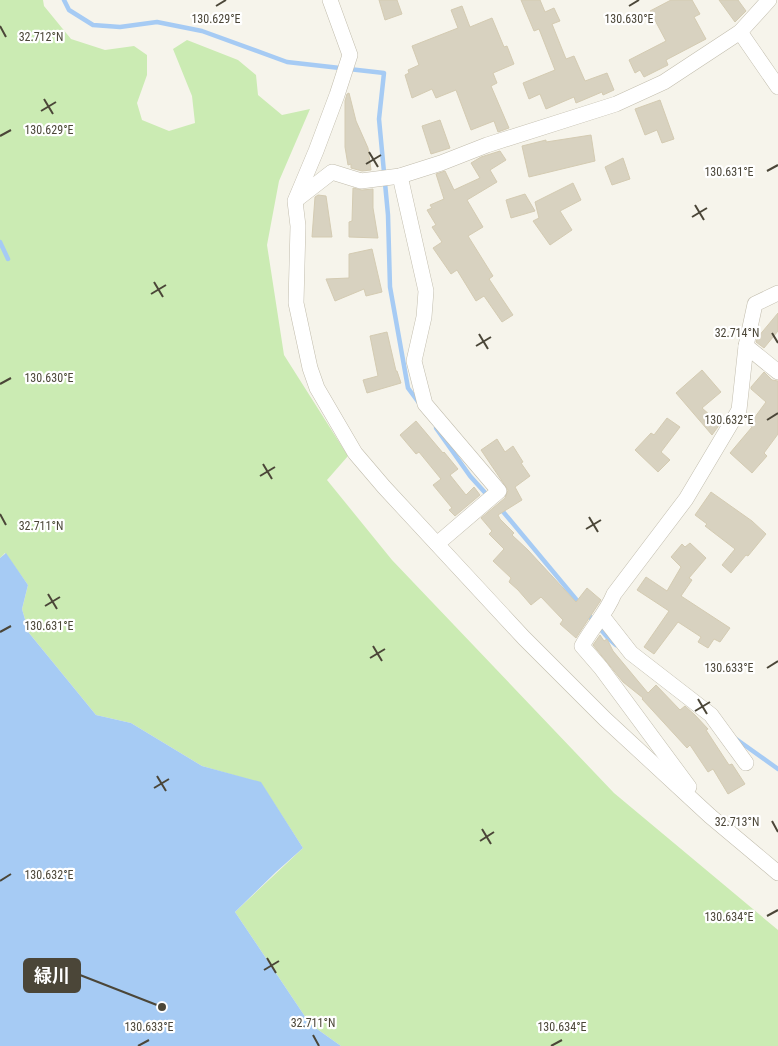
<svg xmlns="http://www.w3.org/2000/svg" width="778" height="1046" font-family="'Roboto Condensed','Noto Sans JP',sans-serif">
	<style>
		.green { fill: #cbebb3 }
		.water { fill: #a6cbf4 }
		.lines { fill: none; stroke-linecap: round; stroke-linejoin: round }
		.stream { stroke: #a6cbf4; stroke-width: 4.5 }
		.building { fill: #d8d2c0; stroke: #d4cbb2 }
		.minor-casing { stroke: #c2bdad; stroke-width: 16 }
		.minor { stroke: #fff; stroke-width: 15 }
		.ticks { fill: none; stroke: #4b4638; stroke-width: 2 }
		.ticks-label { font-size: 12px; text-anchor: middle; fill: #4b4638; stroke: #fff; stroke-width: 4.5; stroke-linejoin: round; paint-order: stroke }
		.leader { fill: none; stroke: #4b4638; stroke-width: 2 }
		.callout-dot { fill: #4b4638; stroke: #fff; stroke-width: 2 }
		.callout { fill: #4b4638; stroke: #4b4638; stroke-width: 2 }
		.callout-label { font-size: 18px; text-anchor: middle; font-weight: bold; fill: #fff }
	</style>
	<rect width="100%" height="100%" fill="#f6f4eb"/>
	<polygon class="green" points="0,0 43,0 44,6 71,39 105,50 134,46 147,55 147,75 137,103 142,120 169,131 195,123 192,96 173,49 187,40 238,60 256,75 258,95 282,115 310,109 279,181 267,245 284,355 348,456 327,480 392,560 614,793 778,930 778,1046 341,1046 310,1024 235,912 303,848 261,783 202,766 131,723 96,715 29,633 22,609 28,585 5,553 0,558"/>
	<polygon class="water" points="6,553 28,585 22,609 29,633 96,715 131,723 202,766 261,782 303,848 276,872 235,912 310,1024 341,1046 0,1046 0,558"/>
	<g class="lines">
		<g class="stream">
			<polyline points="64,0 69,10 93,25 120,27 157,22 202,31 287,62 384,73 379,119 388,215 390,287 408,388 419,403"/>
			<polyline points="0,242 8,259"/>
			<polyline points="436,428 470,476 489,497"/>
			<polyline points="500,508 580,604"/>
			<polyline points="586,612 608,638 616,645"/>
			<polyline points="736,739 778,769"/>
		</g>
	</g>
	<g class="building">
		<polygon points="379,0 397,0 402,14 385,20"/>
		<polygon points="521,0 540,0 545,12 554,8 560,21 552,24 566,59 574,56 585,81 607,73 614,90 603,95 602,92 576,103 574,97 546,109 540,94 529,99 523,83 555,70 539,29 534,31"/>
		<polygon points="671,0 692,0 700,14 694,17 706,39 666,60 668,65 644,77 640,70 635,73 629,60 666,41 650,11"/>
		<polygon points="719,0 738,0 746,11 735,22"/>
		<polygon points="462,6 470,27 492,18 504,47 507,46 514,64 493,73 497,83 491,86 509,128 498,132 494,121 471,130 456,90 436,98 432,89 412,98 405,75 409,73 408,70 419,65 412,46 458,28 451,10"/>
		<polygon points="349,93 356,121 368,148 371,170 362,171 351,168 351,164 348,165 345,147 345,101 347,94"/>
		<polygon points="660,100 674,139 662,143 657,130 645,135 635,109"/>
		<polygon points="440,120 450,148 431,154 422,126"/>
		<polygon points="591,135 595,161 529,177 522,146 546,140 546,142"/>
		<polygon points="500,151 506,160 490,170 497,182 467,200 483,227 468,236 493,276 489,279 513,315 502,322 484,296 476,301 457,270 451,274 433,248 442,242 432,227 436,225 427,210 432,208 430,205 444,199 436,174 445,171 454,190 480,178 471,163 481,157"/>
		<polygon points="623,158 630,179 612,185 605,167"/>
		<polygon points="573,183 581,200 560,211 572,230 550,245 533,221 539,218 535,202"/>
		<polygon points="353,188 362,190 373,189 373,208 378,238 349,237 349,222 352,221"/>
		<polygon points="525,194 535,211 511,218 506,200"/>
		<polygon points="318,195 326,196 332,237 312,237 315,197"/>
		<polygon points="372,249 382,292 366,296 364,289 335,301 326,279 349,278 349,254"/>
		<polygon points="778,313 778,331 764,348 756,342 758,337"/>
		<polygon points="387,332 396,371 397,371 401,383 367,393 363,380 378,376 370,336"/>
		<polygon points="702,370 721,392 702,408 720,424 712,435 676,393"/>
		<polygon points="764,372 772,380 778,381 778,434 764,453 767,456 752,473 730,453 752,427 749,425 766,402 751,389 751,387"/>
		<polygon points="667,418 680,427 661,452 670,460 658,472 635,450 651,433 654,435"/>
		<polygon points="416,421 443,453 444,452 458,469 450,475 466,495 474,487 480,495 455,516 449,510 452,508 433,485 441,479 419,452 416,454 400,435"/>
		<polygon points="497,439 505,452 513,446 523,462 521,463 530,476 515,487 522,500 498,515 500,519 514,533 512,535 528,550 576,602 587,588 601,600 576,638 560,624 563,620 541,597 531,605 518,590 509,582 511,578 493,561 504,549 489,534 492,531 481,518 505,498 508,490 481,450"/>
		<polygon points="711,492 752,521 766,534 748,556 746,555 731,573 722,565 735,549 705,526 707,524 695,515"/>
		<polygon points="690,543 706,558 689,578 692,580 681,596 730,628 720,642 714,639 708,648 698,642 701,637 678,622 654,654 644,647 669,611 637,590 646,577 667,591 681,567 671,557 682,544 685,547"/>
		<polygon points="600,635 604,641 607,639 613,651 648,693 656,685 680,710 685,706 695,715 708,729 706,730 729,765 732,764 745,784 728,794 713,769 708,772 690,745 687,748 642,699 643,698 623,682 593,645"/>
	</g>
	<g class="lines">
		<g class="minor-casing">
			<g id="minor">
				<polyline points="330,0 350,55 337,95 316,151 295,201 298,226 296,303 310,368 317,388 355,453 384,487 524,638 605,719 710,816 778,873"/>
				<polyline points="740,32 778,87"/>
				<polyline points="400,176 426,291 424,317 414,361 425,404 499,491 437,544"/>
				<polyline points="296,200 332,172 361,181 400,176 441,163 487,145 616,104 664,82 740,32 769,0"/>
				<polyline points="746,346 778,372"/>
				<polyline points="602,616 631,653 711,715 746,763"/>
				<path d="M689,787L601,668L582,646C592,627 606,614 614,594L686,499L739,410L746,346L755,304L778,293"/>
			</g>
		</g>
		<use href="#minor" class="minor"/>
	</g>
	<path class="ticks" d="M216,6L226,0M629,6L639,0M0,26L6,37M44,99L53,114M41,111L56,102M0,136L11,130M369,152L378,167M366,164L381,155M767,171L778,165M695,205L704,220M692,217L707,208M154,282L163,297M151,294L166,285M772,333L778,343M479,334L488,349M476,346L491,337M0,384L11,378M767,420L778,413M263,464L272,479M260,476L275,467M0,514L6,525M589,517L598,532M586,529L601,520M48,594L57,609M45,606L60,597M0,632L11,626M373,646L382,661M370,658L385,649M767,668L778,661M698,699L707,714M695,711L710,702M157,776L166,791M154,788L169,779M772,821L778,832M482,829L491,844M480,841L494,832M0,881L11,874M767,916L778,910M267,958L276,973M264,970L279,961M313,1035L319,1046M138,1046L149,1040M551,1046L562,1040"/>
	<g class="ticks-label">
		<text x="216" y="23">130.629°E</text>
		<text x="629" y="23">130.630°E</text>
		<text x="41" y="41">32.712°N</text>
		<text x="49" y="134">130.629°E</text>
		<text x="729" y="176">130.631°E</text>
		<text x="737" y="337">32.714°N</text>
		<text x="49" y="382">130.630°E</text>
		<text x="729" y="424">130.632°E</text>
		<text x="41" y="530">32.711°N</text>
		<text x="49" y="630">130.631°E</text>
		<text x="729" y="672">130.633°E</text>
		<text x="737" y="826">32.713°N</text>
		<text x="49" y="879">130.632°E</text>
		<text x="729" y="921">130.634°E</text>
		<text x="313" y="1027">32.711°N</text>
		<text x="149" y="1031">130.633°E</text>
		<text x="562" y="1031">130.634°E</text>
	</g>
	<path class="leader" d="M162 1007L80 975"/>
	<circle class="callout-dot" cx="162" cy="1007" r="5"/>
	<rect class="callout" x="24" y="959" width="56" height="33" rx="5"/>
	<g class="callout-label">
		<text x="52" y="982">緑川</text>
	</g>
</svg>
